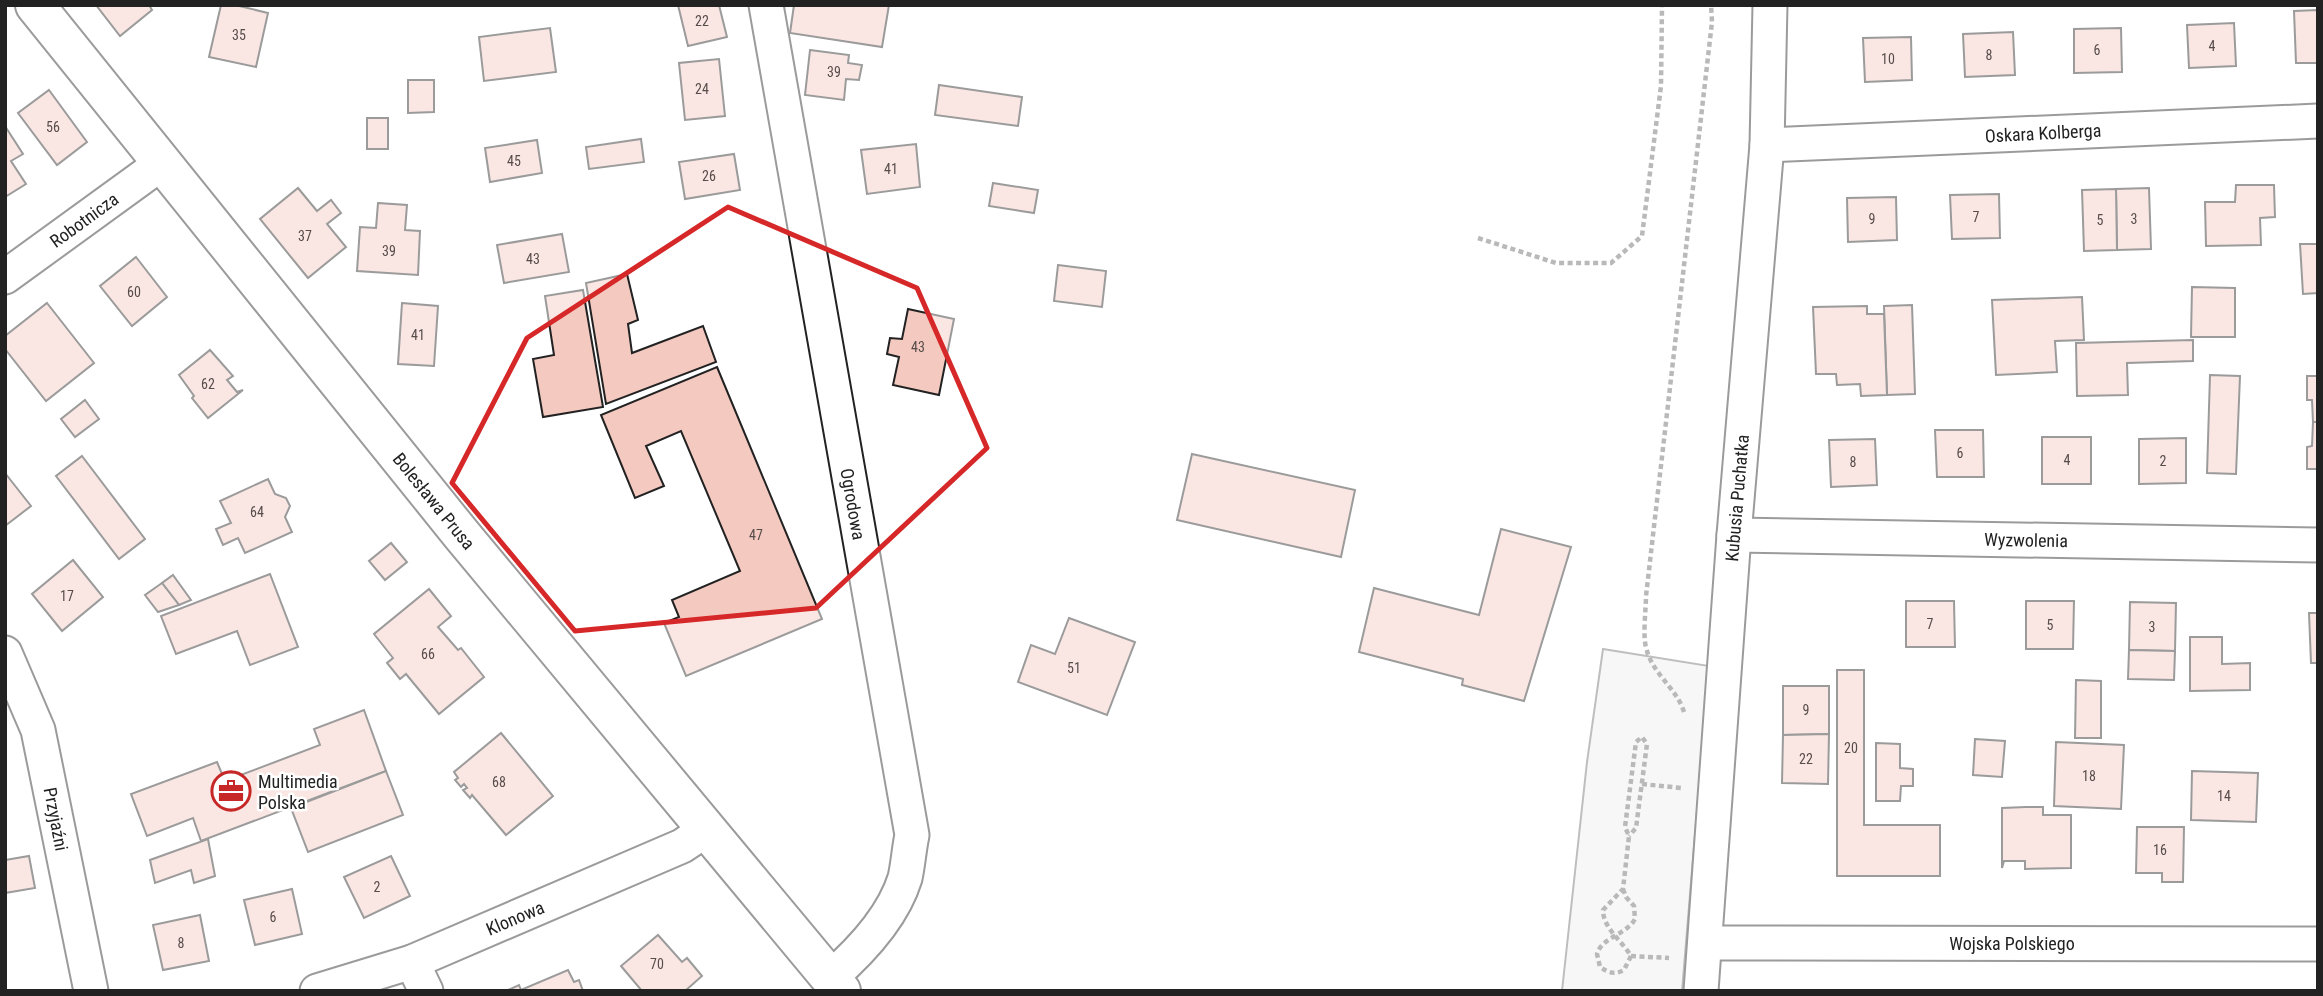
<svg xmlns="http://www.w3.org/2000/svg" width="2323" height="996" font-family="'Roboto Condensed',sans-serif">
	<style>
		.green { fill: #eee; stroke: #6f6f6f; stroke-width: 2 }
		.building { fill: #f3c9c0; stroke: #222; stroke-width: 2 }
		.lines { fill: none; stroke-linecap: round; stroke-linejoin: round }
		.minor-casing { stroke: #222; stroke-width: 37 }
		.tertiary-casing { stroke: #222; stroke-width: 42 }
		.path { stroke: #646464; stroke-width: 4.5; stroke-dasharray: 5 3.5; stroke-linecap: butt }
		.minor { stroke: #fff; stroke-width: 33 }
		.tertiary { stroke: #fff; stroke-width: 38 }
		.marked { fill: none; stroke: #d62828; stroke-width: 5; stroke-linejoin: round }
		.labels { text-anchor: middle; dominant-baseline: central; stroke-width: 5; stroke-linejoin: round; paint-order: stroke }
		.number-label { font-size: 14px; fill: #564c4a }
		.street-label { font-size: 18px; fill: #222; stroke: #fff }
		.poi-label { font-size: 18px; fill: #222; stroke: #fff; text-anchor: start }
	</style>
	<rect width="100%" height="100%" fill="#fff"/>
	<polygon class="green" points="1603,649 1709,666 1682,991 1562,991 1587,762"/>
	<g class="building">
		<polygon points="96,5 149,5 152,10 120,36"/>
		<polygon points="221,5 235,5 268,13 256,67 209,57"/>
		<polygon points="678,5 719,5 727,37 688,46"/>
		<polygon points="794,5 889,5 882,47 790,33"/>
		<polygon points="2318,10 2318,63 2296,63 2294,11"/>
		<polygon points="2234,23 2236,66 2189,68 2187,25"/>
		<polygon points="550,28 556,72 484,81 479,37"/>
		<polygon points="2121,28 2122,72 2074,73 2074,29"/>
		<polygon points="2013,32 2015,75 1965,77 1963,34"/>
		<polygon points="1911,37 1912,80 1865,82 1863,38"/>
		<polygon points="810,50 849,55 848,63 862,65 859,80 846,79 844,100 805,95"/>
		<polygon points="719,59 725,116 685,120 679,63"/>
		<polygon points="408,80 434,80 434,112 408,113"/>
		<polygon points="939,85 1022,97 1018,126 935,115"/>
		<polygon points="49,90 87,142 57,165 18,113"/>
		<rect x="367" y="118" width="21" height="31"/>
		<polygon points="5,126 23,154 11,161 26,184 5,197"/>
		<polygon points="641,139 644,162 589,169 586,147"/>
		<polygon points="537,140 542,173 490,182 485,148"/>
		<polygon points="916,144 920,187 867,194 861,150"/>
		<polygon points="734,154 740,190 685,199 679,162"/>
		<polygon points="993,183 1038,190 1034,213 989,206"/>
		<polygon points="2236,185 2274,185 2275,217 2260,218 2261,245 2206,246 2205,202 2235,202"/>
		<polygon points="298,188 317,211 331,200 341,213 327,224 346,247 308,278 260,219"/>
		<polygon points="2149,188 2151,249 2117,250 2116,189"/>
		<polygon points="2116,189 2117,250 2084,251 2082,190"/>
		<polygon points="1999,194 2000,238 1952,239 1950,195"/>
		<polygon points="1896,197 1897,240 1848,242 1847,198"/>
		<polygon points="378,203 407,205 405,230 420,231 418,275 357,271 360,227 376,228"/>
		<polygon points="562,234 569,272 504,283 497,245"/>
		<polygon points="2300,244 2318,244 2318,293 2303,294"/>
		<polygon points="136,257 167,297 132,326 100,286"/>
		<polygon points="1058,265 1106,271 1102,307 1054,301"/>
		<polygon points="627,274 638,320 628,324 632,353 703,326 716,362 606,404 586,283"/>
		<polygon points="2192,287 2235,288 2235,337 2191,337"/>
		<polygon points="583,290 603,407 543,417 533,359 554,355 545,296"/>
		<polygon points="2082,297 2084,340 2055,341 2057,372 1996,375 1992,300"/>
		<polygon points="47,303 94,363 46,401 5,349 5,336"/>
		<polygon points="402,303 438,306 434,366 398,364"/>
		<polygon points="1912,305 1915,394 1887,395 1884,306"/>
		<polygon points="1867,306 1867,314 1884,314 1887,395 1861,396 1860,384 1837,385 1836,374 1816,374 1813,307"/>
		<polygon points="908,309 954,319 939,395 893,385 899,357 887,354 890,338 902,339"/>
		<polygon points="2193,340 2193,361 2127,363 2128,395 2077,396 2076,343"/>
		<polygon points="210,350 233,376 227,380 237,392 243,390 208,418 192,398 194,396 179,375"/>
		<polygon points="717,367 822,619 686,676 664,623 679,617 672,600 740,571 681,431 646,446 664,486 635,498 601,415"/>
		<polygon points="2210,375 2240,376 2236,474 2207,473"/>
		<polygon points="2307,376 2318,376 2318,422 2313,422 2312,400 2307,400"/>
		<polygon points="85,400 99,419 75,437 61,419"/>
		<polygon points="2313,422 2318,422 2318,469 2307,469 2307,447 2312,446"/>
		<polygon points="1935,430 1983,430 1984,477 1937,477"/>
		<rect x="2042" y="437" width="49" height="47"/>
		<polygon points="2186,438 2186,483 2139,484 2139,439"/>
		<polygon points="1875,439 1877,485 1831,487 1829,440"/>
		<polygon points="1192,454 1355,490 1341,557 1177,520"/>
		<polygon points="82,456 145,539 119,559 56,476"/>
		<polygon points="5,473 31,506 5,526"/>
		<polygon points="268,479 275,494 286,498 290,506 285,517 292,532 245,553 238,538 223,545 216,529 231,523 220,501"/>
		<polygon points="1501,529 1571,547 1524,701 1462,685 1463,679 1359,652 1374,588 1479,615"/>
		<polygon points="391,543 407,562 385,580 369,561"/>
		<polygon points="73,560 103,597 62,631 32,594"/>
		<polygon points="270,574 298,647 250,665 237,631 176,654 161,616"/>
		<polygon points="173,575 191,600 179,605 162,583"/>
		<polygon points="162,583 179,605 158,612 145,595"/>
		<polygon points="429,589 451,616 438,627 458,650 461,648 484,677 439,714 406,674 400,679 387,663 393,658 374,634"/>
		<polygon points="1906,601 1954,601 1955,647 1906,647"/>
		<polygon points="2026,601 2074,601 2073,649 2026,649"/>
		<polygon points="2130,602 2176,603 2175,651 2129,650"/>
		<polygon points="2309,613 2318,613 2318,663 2311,663"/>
		<polygon points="1069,618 1135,642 1107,715 1018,682 1031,645 1055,654"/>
		<polygon points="2190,637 2222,637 2222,664 2250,663 2250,690 2190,691"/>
		<polygon points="2129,650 2175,651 2174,680 2128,679"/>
		<polygon points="1837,670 1864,670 1864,825 1940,825 1940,876 1837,876"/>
		<polygon points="2076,680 2101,681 2101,738 2075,738"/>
		<polygon points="1783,686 1829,686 1829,734 1783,735"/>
		<polygon points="364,710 386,771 201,841 193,818 147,836 131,794 217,762 225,781 320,745 314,729"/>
		<polygon points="501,733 553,796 506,835 472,795 470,798 463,790 467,788 464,784 461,787 455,780 458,778 454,772"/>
		<polygon points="1829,734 1828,784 1782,783 1783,735"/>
		<polygon points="1975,739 2005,741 2002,777 1973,775"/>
		<polygon points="2056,742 2124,745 2121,809 2054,806"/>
		<polygon points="1876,743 1900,744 1900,768 1913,769 1913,786 1901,786 1900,801 1876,801"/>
		<polygon points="386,771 403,815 308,852 291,808"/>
		<polygon points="2192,771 2258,773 2256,822 2191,820"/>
		<polygon points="2026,807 2043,807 2043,815 2071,815 2071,868 2025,869 2025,861 2004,861 2002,868 2002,808"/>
		<polygon points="2137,827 2184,827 2183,882 2162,882 2162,873 2136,873"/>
		<polygon points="208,839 215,876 194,883 191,870 155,883 150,860"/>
		<polygon points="29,856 35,888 5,893 5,860"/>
		<polygon points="391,856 410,896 364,918 344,877"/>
		<polygon points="292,889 302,934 255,945 244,900"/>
		<polygon points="200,915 209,961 163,970 153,925"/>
		<polygon points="658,935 682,962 687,958 702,976 685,991 642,991 621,966"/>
		<polygon points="568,970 574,982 579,980 583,991 506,991 519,985 521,990"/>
	</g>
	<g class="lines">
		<g class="minor-casing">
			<g id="minor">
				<path d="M766,5L912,835C909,849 908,865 905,878C893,917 860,952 830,978"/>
				<polyline points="1767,145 2318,121"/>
				<polyline points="5,277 162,163"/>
				<polyline points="1734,535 2318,545"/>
				<polyline points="5,653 38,730 91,991"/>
				<polyline points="1706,943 2318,944"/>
				<polyline points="412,962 426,991"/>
				<polyline points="317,991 412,962 682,846 706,830"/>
				<polyline points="1701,991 1734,535 1767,145 1770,5"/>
			</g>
		</g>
		<g class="tertiary-casing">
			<polyline id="tertiary" points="35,5 461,534 841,991"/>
		</g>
		<g class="path">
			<polyline points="1478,238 1556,263 1611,263 1642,236 1661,86 1662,5"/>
			<path d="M1684,712C1677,689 1654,675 1647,651C1642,638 1646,611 1646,596L1712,22L1711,5"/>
			<polyline points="1642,784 1681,788"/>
			<path d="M1623,889L1626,897L1634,906L1635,919C1626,935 1602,937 1597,954L1600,967C1609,973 1614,975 1624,970L1631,956C1622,941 1603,928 1603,910L1623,889L1629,836L1625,827L1636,742L1642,737L1647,744L1636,828L1629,836"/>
			<polyline points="1631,956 1669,958"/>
		</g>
		<use href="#minor" class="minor"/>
		<use href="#tertiary" class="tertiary"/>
	</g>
	<path d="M0 0H2323V996H0ZM728,207L917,288L987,448L816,608L575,631L452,483L527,338Z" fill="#fff" fill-opacity=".55" fill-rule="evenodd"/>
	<path class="marked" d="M728,207L917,288L987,448L816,608L575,631L452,483L527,338Z"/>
	<defs>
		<g id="office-ring" transform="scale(2.0125)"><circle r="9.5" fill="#fff" stroke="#c62828" stroke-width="1.5"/><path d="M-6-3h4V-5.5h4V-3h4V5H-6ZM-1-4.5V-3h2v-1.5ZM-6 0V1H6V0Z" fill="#c62828"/></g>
	</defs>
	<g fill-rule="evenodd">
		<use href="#office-ring" x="231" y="791"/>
	</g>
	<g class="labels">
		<g class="number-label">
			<text x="702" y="21">22</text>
			<text x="239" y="35">35</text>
			<text x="2212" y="46">4</text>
			<text x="2097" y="50">6</text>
			<text x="1989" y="55">8</text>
			<text x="1888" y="59">10</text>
			<text x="834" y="72">39</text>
			<text x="702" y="89">24</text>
			<text x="53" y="127">56</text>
			<text x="514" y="161">45</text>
			<text x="891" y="169">41</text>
			<text x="709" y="176">26</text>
			<text x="1976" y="217">7</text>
			<text x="1872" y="219">9</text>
			<text x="2134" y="219">3</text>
			<text x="2100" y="220">5</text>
			<text x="305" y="236">37</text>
			<text x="389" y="251">39</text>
			<text x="533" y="259">43</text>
			<text x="134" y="292">60</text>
			<text x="418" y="335">41</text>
			<text x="918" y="347">43</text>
			<text x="208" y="384">62</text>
			<text x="1960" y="453">6</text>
			<text x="2067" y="460">4</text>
			<text x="2163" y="461">2</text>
			<text x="1853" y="462">8</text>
			<text x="257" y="512">64</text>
			<text x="756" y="535">47</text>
			<text x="67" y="596">17</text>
			<text x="1930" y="624">7</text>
			<text x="2050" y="625">5</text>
			<text x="2152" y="627">3</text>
			<text x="428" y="654">66</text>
			<text x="1074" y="668">51</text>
			<text x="1806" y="710">9</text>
			<text x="1851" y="748">20</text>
			<text x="1806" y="759">22</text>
			<text x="2089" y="776">18</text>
			<text x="499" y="782">68</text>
			<text x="2224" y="796">14</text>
			<text x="2160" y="850">16</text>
			<text x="377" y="887">2</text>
			<text x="273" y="917">6</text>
			<text x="181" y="943">8</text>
			<text x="657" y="964">70</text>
		</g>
		<g class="street-label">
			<text transform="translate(2043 133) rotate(-3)">Oskara Kolberga</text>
			<text transform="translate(84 220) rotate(-36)">Robotnicza</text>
			<text transform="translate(1737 498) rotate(-85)">Kubusia Puchatka</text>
			<text transform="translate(434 501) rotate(51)">Bolesława Prusa</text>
			<text transform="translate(853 504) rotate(80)">Ogrodowa</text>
			<text transform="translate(2026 540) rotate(1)">Wyzwolenia</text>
			<text transform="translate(56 819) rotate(79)">Przyjaźni</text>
			<text transform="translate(515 918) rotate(-23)">Klonowa</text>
			<text x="2012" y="943">Wojska Polskiego</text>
		</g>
		<g class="poi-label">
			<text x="258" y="781">Multimedia<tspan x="258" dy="21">Polska</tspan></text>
		</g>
	</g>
	<rect width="2323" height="996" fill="none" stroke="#222222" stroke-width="14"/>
</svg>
